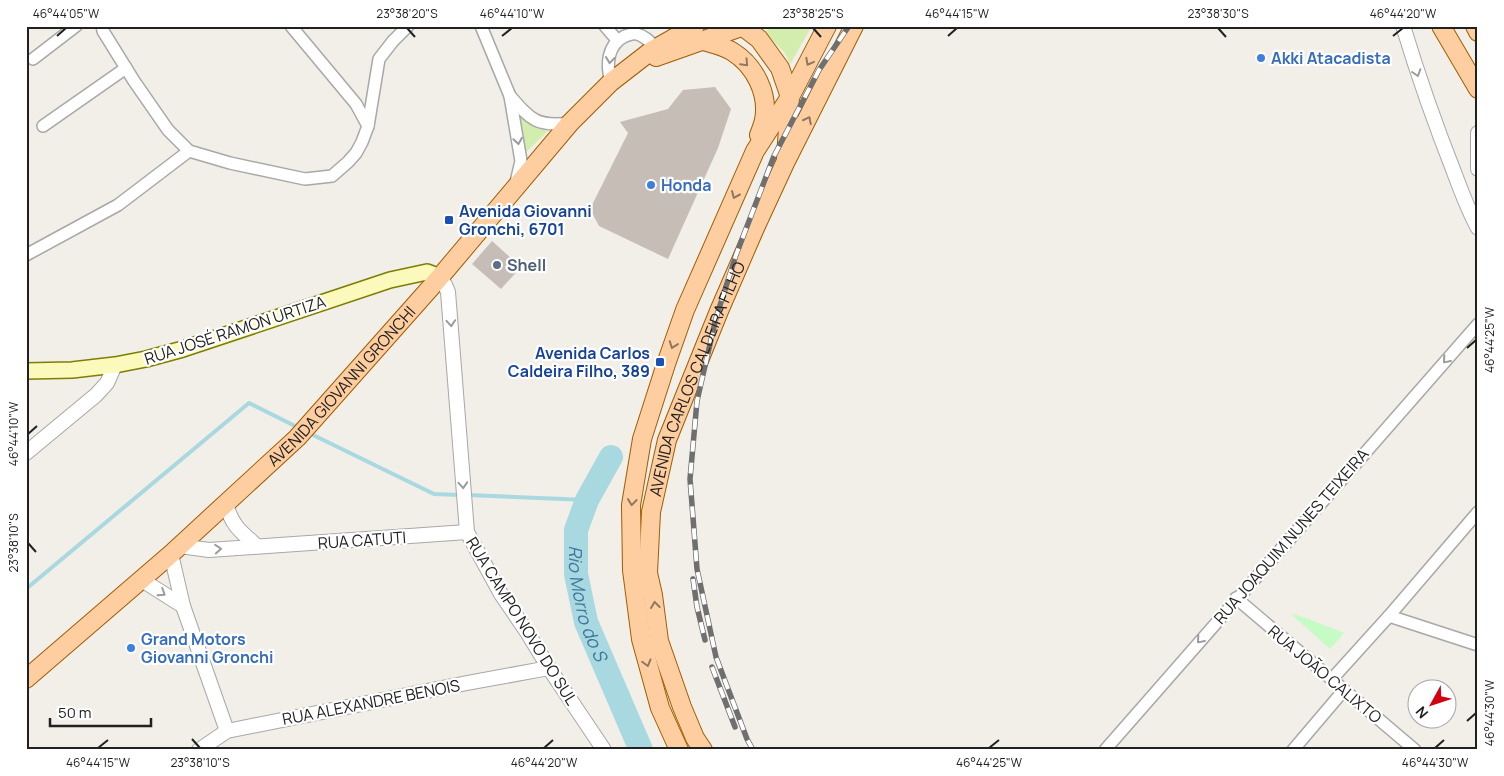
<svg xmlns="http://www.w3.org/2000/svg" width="1504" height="776" font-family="Manrope,sans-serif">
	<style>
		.grass { fill: #d2edad }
		.park { fill: #c6fbc6 }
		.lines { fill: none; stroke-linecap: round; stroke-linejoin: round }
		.stream { stroke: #a8d8e0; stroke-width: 4 }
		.river { stroke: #a8d8e0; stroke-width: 24 }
		.building { fill: #c7bdb7 }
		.minor-casing { stroke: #a8a8a8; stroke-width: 14 }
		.tertiary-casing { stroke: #a8a8a8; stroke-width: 16 }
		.secondary-casing { stroke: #7d7f01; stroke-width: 18 }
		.primary-casing { stroke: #9f5d00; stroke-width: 20 }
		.minor { stroke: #fff; stroke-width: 11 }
		.tertiary { stroke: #fff; stroke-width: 14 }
		.secondary { stroke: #fcf9bc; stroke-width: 15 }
		.primary { stroke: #ffcea0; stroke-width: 18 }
		.rail-casing { stroke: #6f6f6f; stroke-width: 5.5 }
		.rail { stroke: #fff; stroke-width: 4; stroke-dasharray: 11; stroke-linecap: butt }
		.oneway { stroke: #9b9b9b }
		.oneway2 { stroke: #907860 }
		.ticks { fill: none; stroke: #212121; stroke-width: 2 }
		.shop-dot { fill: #3f7fe0; stroke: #fff; stroke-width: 2 }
		.transit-dot { fill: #1a4fb4; stroke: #fff; stroke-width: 2 }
		.service-dot { fill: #5c6f8a; stroke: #fff; stroke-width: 2 }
		.labels { text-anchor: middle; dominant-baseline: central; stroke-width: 4.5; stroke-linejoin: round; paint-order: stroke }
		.shop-label { font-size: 16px; font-weight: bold; fill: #366cbe; stroke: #fff; text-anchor: start }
		.transit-label { font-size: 16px; font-weight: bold; fill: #164399; stroke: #fff; text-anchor: start }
		.service-label { font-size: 16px; font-weight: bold; fill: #4e5e75; stroke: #fff; text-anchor: start }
		.street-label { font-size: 16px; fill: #212121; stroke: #fff }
		.water-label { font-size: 18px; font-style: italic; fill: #41779d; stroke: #fff }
		.neatline { fill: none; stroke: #212121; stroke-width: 2 }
		.ticks-label { font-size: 12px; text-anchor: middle; fill: #212121 }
	</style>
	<rect width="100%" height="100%" fill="#f2eee8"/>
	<g class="grass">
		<polygon points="774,26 812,26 790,64 785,53 764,32"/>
		<path d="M514,105C524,120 531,125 548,131L524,154Z"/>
	</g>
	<polygon class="park" points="1290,613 1309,619 1344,633 1330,649"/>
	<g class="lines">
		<g class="stream">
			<polyline points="309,433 434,494 461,495"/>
			<polyline points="468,495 587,500"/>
			<polyline points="26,589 249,403 299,428"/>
		</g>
		<path class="river" id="s1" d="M611,457L587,500L576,530V574L586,622L641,750"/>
	</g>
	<g class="building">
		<polygon points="715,87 731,109 718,148 668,259 599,226 590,209 628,133 620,122 668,109 683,90"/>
		<polygon points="492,241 521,267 501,289 472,264"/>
	</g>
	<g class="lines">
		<g class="minor-casing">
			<g id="minor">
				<polyline points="102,26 103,31 134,81 168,130 189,151 230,163 305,179 332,176 348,162 356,153 362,142 368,126 356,104 291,26"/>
				<polyline points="481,26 510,96 521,161 516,182"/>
				<polyline points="605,26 617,40"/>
				<polyline points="33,59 76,26"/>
				<path d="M611,82C606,65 607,45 625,36C629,35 632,33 637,34C645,36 650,42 656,48"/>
				<path d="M510,96C531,120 537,127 570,123"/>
				<polyline points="43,126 126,68"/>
				<polyline points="368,126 379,59 393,41 408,26"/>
				<polyline points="26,255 118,205 189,151"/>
				<polyline points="1236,598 1415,750"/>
				<polyline points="1389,616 1478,645"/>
				<polyline points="1332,679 1389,616 1478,512"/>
				<polyline points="1105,750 1478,324"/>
				<polyline points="1293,750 1344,690"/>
			</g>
		</g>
		<g class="tertiary-casing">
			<g id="tertiary">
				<path d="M1403,26C1418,75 1435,124 1454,172C1461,191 1468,210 1478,228"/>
				<polyline points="1478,133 1478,169"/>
				<polyline points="440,277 445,285 448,292 467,532 501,594 527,632 549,668 604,750"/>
				<polyline points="26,453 96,395 107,383 115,365"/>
				<path d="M226,504C232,526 241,532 257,546"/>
				<polyline points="180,546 209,550 467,532"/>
				<polyline points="171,554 183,606 227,731"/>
				<polyline points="142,580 183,606"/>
				<polyline points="199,750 227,731 467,683 549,668"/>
			</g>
		</g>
		<g class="secondary-casing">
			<polyline id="secondary" points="26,371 72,370 115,365 146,359 183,349 390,280 427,272 440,277"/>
		</g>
		<g class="primary-casing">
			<g id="primary">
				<polyline points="742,26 759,39 780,68 790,97 786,158"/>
				<polyline points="1441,26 1478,89"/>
				<polyline points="1475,26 1478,32"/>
				<path d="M703,41C713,44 724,46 733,52C755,66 769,94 764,120C763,125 761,130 759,135"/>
				<polyline points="656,57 744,26"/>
				<path id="s2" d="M26,679L171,554L297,438L440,277L570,123L611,82L651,51L695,26"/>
				<polyline points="679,750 660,708 641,639 632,570 631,505 642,439 666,364 685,310 755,151 790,97 827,26"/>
				<path id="s3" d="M703,750L695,738L682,707L659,641L653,595L648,573L651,512L667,440L719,311L755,228L785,163L854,26"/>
			</g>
		</g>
		<use href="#minor" class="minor"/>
		<use href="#tertiary" class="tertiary"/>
		<use href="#secondary" class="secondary"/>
		<use href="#primary" class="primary"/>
		<g class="rail-casing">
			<g id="rail">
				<polyline points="693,579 697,607 705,640"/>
				<polyline points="712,667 735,727"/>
				<polyline points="753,750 747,739 716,657 697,569 690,479 697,401 716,318 736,255 774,156 819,70 849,26"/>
			</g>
		</g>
		<use href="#rail" class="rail"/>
	</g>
	<defs><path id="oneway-chevron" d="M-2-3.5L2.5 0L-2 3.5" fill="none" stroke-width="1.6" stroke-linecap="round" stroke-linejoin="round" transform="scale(1.25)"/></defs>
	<g class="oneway">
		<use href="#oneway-chevron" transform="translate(610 60) rotate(96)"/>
		<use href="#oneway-chevron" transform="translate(1417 73) rotate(72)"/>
		<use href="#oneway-chevron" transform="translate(518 141) rotate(81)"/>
		<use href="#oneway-chevron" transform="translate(451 323) rotate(86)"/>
		<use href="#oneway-chevron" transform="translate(1446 360) rotate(131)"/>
		<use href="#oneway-chevron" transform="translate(463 485) rotate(86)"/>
		<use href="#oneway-chevron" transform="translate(218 549) rotate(-4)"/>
		<use href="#oneway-chevron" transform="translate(162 593) rotate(33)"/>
		<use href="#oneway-chevron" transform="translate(1200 640) rotate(131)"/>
	</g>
	<g class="oneway2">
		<use href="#oneway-chevron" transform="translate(809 62) rotate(118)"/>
		<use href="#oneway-chevron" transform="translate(745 63) rotate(47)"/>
		<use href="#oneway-chevron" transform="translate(808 120) rotate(-63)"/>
		<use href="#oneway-chevron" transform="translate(735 195) rotate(114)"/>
		<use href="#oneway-chevron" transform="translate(673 345) rotate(110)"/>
		<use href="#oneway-chevron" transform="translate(632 502) rotate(96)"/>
		<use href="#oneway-chevron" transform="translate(655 605) rotate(-97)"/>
		<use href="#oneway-chevron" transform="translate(647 663) rotate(75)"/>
	</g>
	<path class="ticks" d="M407,28L415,37M813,28L821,37M1218,28L1226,37M57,36L66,28M502,36L512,28M948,36L957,28M1393,36L1403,28M1467,348L1476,340M28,434L37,426M28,543L36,552M1467,721L1476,713M192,739L200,748M98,748L108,740M544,748L553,740M989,748L999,740M1435,748L1444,740"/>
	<g class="shop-dot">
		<circle cx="1261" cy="58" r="5"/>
		<circle cx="651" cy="185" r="5"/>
		<circle cx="131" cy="648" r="5"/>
	</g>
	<g class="transit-dot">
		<rect x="444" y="215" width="10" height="10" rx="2.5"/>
		<rect x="655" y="357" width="10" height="10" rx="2.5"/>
	</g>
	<circle class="service-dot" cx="497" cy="265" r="5"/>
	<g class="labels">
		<g class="shop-label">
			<text x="1271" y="58">Akki Atacadista</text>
			<text x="661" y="185">Honda</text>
			<text x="141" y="639">Grand Motors<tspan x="141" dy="18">Giovanni Gronchi</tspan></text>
		</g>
		<g class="transit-label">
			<text x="459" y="211">Avenida Giovanni<tspan x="459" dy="18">Gronchi, 6701</tspan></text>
			<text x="650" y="353" text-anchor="end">Avenida Carlos<tspan x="650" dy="18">Caldeira Filho, 389</tspan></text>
		</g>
		<g class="service-label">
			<text x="507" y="265">Shell</text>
		</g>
		<g class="street-label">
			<text transform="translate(235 330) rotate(-18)">RUA JOSÉ RAMON URTIZA</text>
			<text stroke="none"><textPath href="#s3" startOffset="389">AVENIDA CARLOS CALDEIRA FILHO</textPath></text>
			<text stroke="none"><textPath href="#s2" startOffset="431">AVENIDA GIOVANNI GRONCHI</textPath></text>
			<text transform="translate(1291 536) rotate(-49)">RUA JOAQUIM NUNES TEIXEIRA</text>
			<text transform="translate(362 540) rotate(-4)">RUA CATUTI</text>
			<text transform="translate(522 621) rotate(58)">RUA CAMPO NOVO DO SUL</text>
			<text transform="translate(1325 674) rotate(40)">RUA JOÃO CALIXTO</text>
			<text transform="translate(371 702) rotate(-11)">RUA ALEXANDRE BENOIS</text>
		</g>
		<g class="water-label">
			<text stroke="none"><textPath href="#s1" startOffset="156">Rio Morro do S</textPath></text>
		</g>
	</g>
	<rect width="1504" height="776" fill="none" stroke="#ffffff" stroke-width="55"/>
	<g transform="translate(1432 704) rotate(230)"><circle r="24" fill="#ffffff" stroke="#a6a6a6"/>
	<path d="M0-4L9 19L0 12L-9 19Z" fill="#d30012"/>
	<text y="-8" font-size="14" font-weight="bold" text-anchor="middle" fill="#212121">N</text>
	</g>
	<path d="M50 718v8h101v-8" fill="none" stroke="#212121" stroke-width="2.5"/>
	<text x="58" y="718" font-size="15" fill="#212121" stroke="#ffffff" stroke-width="4" paint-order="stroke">50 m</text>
	<rect x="28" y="28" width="1448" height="720" class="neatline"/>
	<g class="ticks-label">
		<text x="66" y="18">46°44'05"W</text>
		<text x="407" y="18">23°38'20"S</text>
		<text x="512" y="18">46°44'10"W</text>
		<text x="813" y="18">23°38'25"S</text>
		<text x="957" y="18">46°44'15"W</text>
		<text x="1218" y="18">23°38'30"S</text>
		<text x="1403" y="18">46°44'20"W</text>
		<text transform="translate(1490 340) rotate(-90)" y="4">46°44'25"W</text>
		<text transform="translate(14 434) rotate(-90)" y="4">46°44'10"W</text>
		<text transform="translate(14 543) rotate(-90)" y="4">23°38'10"S</text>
		<text transform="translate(1490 713) rotate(-90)" y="4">46°44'30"W</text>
		<text x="98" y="767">46°44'15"W</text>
		<text x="200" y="767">23°38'10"S</text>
		<text x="544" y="767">46°44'20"W</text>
		<text x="989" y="767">46°44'25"W</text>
		<text x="1435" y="767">46°44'30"W</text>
	</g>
</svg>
